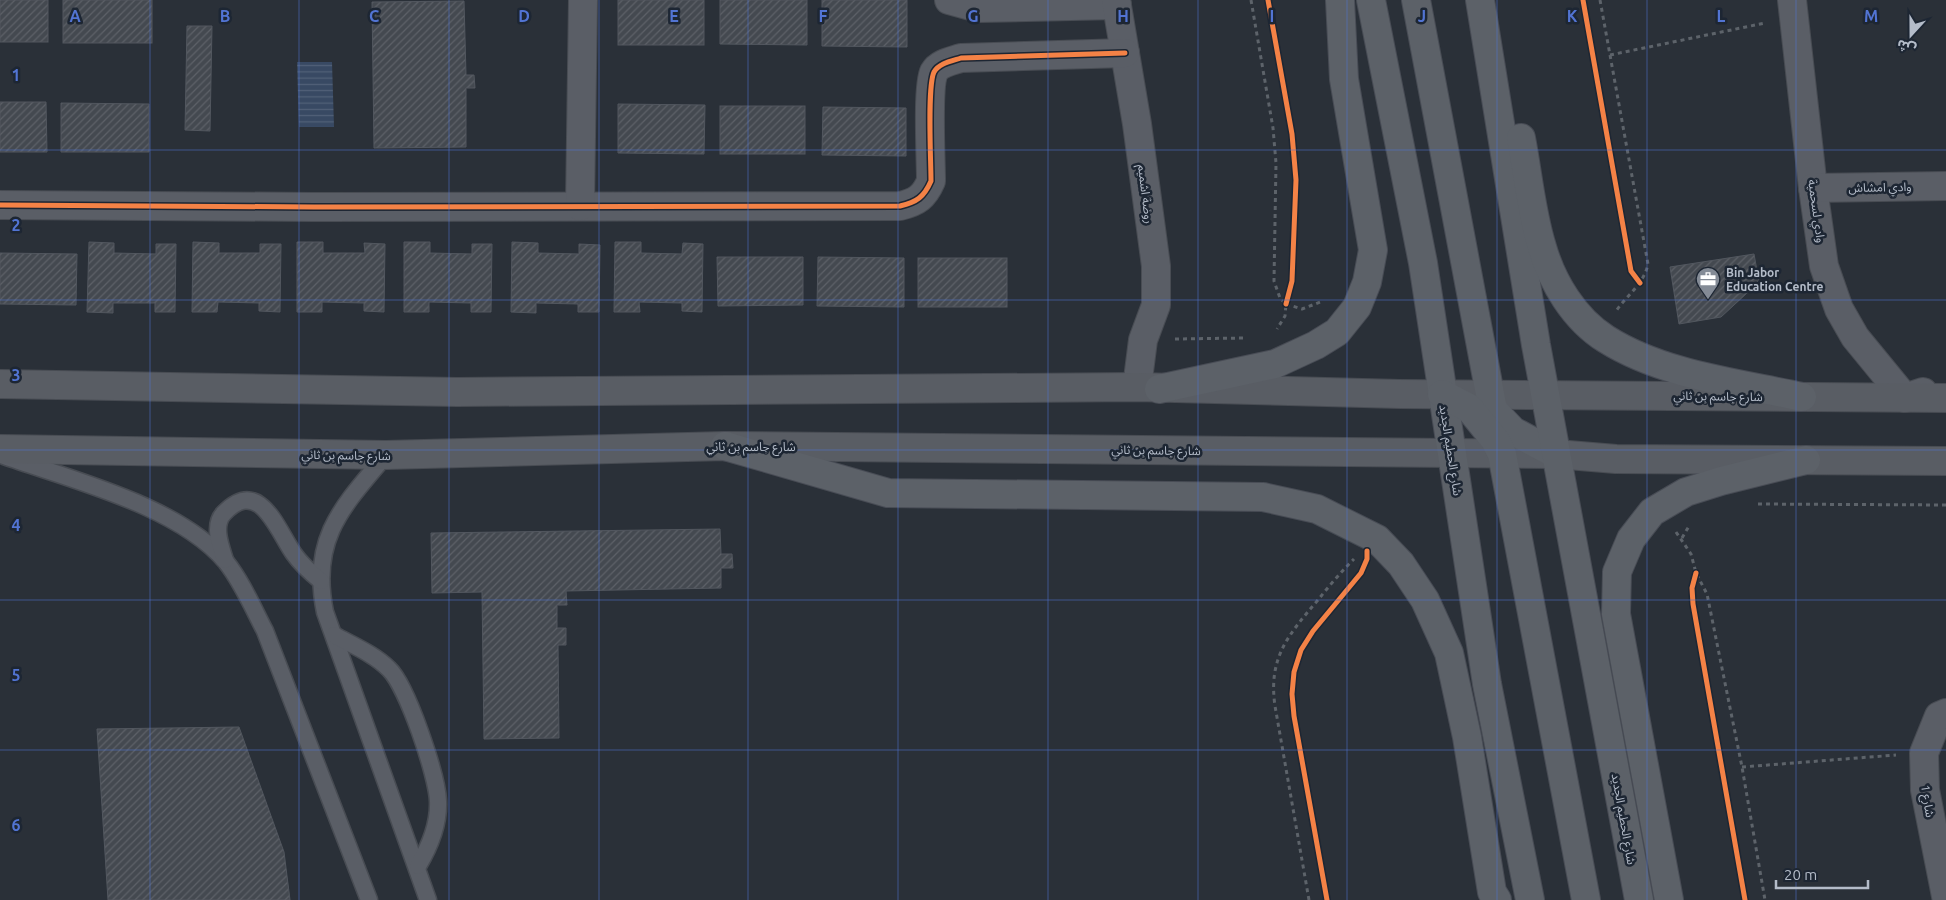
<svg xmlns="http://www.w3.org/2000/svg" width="1946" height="900" font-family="Ubuntu,'Noto Sans Arabic',sans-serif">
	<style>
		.water { fill: url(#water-rules) }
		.building { fill: url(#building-hatch); stroke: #52575f }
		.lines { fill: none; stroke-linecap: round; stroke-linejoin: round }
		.service-casing { stroke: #484c53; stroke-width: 19 }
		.minor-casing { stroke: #484c53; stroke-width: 30 }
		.secondary-casing { stroke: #484c53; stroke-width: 30 }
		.primary-casing { stroke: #484c55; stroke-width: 30 }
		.path { stroke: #5d636a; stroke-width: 3; stroke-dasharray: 4 4; stroke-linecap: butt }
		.service { stroke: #5a5e66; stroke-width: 16 }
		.minor { stroke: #5a5e66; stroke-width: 28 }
		.secondary { stroke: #595d64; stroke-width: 28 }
		.primary { stroke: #5c6168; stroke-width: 28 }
		.cycleway-casing { stroke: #1d2633; stroke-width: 8 }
		.cycleway { stroke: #f48246; stroke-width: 5 }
		.grid { fill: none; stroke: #5274d3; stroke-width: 1; stroke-opacity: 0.55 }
		.labels { text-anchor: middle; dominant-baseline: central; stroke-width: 5; stroke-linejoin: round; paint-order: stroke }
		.street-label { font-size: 12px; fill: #b4bcc9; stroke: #1d2633 }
		.poi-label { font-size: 12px; font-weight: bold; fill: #b4bcc9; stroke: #1d2633; text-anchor: start }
		.grid-label { font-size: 16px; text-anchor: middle; font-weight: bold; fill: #5274d3; stroke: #1d2633; stroke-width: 5; stroke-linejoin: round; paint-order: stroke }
	</style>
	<defs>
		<pattern id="water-rules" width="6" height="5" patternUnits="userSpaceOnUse" patternTransform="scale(1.25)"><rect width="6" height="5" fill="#384963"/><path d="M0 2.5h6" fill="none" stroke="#526178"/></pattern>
		<pattern id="building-hatch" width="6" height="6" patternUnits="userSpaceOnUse" patternTransform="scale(1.25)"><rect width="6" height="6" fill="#444950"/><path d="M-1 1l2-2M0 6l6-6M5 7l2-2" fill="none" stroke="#5d6168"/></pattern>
	</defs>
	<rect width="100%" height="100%" fill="#2a3038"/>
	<polygon class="water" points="297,62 332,62 334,127 299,127"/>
	<g class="building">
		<rect x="0" y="0" width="48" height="42"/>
		<rect x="63" y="0" width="89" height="43"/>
		<rect x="618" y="0" width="86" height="45"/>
		<polygon points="720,0 807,0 807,45 720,44"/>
		<polygon points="822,0 907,0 907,47 822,46"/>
		<polygon points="464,1 466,75 474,75 475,88 466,88 466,147 374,148 372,2"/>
		<polygon points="187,26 212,26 210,131 185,130"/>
		<polygon points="0,102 46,102 47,152 0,152"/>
		<polygon points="61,103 149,104 149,152 61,152"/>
		<polygon points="618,104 705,105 704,154 618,153"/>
		<rect x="720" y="106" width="85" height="48"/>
		<polygon points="823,107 906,108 906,156 822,155"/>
		<polygon points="89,242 114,243 114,253 156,254 156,244 176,244 175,312 155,312 155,303 113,303 113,313 87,312"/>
		<polygon points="193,242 219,243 219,253 260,253 260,244 281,244 280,312 259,311 259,303 218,302 217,312 192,312"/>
		<polygon points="297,242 323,242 323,253 365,253 364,243 385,244 384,312 364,311 364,303 322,302 322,312 297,312"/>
		<polygon points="404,242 430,242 430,253 472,254 472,244 492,244 491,312 471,312 471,303 429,302 429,312 404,312"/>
		<polygon points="512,242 538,243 538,253 579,254 579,244 600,245 599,312 578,312 578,304 536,303 536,313 511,312"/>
		<polygon points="615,242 641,242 641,253 682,254 683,243 703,244 702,312 682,311 682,303 639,302 640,312 614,312"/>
		<polygon points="0,253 77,254 76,305 0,304"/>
		<polygon points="1754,254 1759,282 1721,317 1679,324 1670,267"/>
		<polygon points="717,257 803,257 803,305 718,306"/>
		<polygon points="818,257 904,258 904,307 817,306"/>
		<rect x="918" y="258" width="89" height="49"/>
		<polygon points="720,529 721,554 732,554 733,568 721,568 721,588 566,591 567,605 557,605 557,628 566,628 566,645 558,645 559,738 484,739 482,592 432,593 431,533"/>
		<polygon points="239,727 284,852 290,900 108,900 97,729"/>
	</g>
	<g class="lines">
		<g class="service-casing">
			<g id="service">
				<path d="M386,455C342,507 310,539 325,612L428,900"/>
				<path d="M4,456C72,480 179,506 226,562C242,582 253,608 265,631L369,900"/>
				<path d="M225,560C221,547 212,525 224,513C260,476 277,530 294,554C301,564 311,573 321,581"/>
				<path d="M334,635C352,645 374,654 389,669C407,686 437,775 438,801C439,824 430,846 418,866"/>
			</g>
		</g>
		<g class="minor-casing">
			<g id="minor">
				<polyline points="949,0 978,8 1117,5"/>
				<polyline points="1116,0 1137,124 1156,266 1156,305 1143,340 1137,387"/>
				<polyline points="1792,0 1813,188 1824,266 1839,309 1855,337 1905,398 1923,392"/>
				<polyline points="1813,188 1946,186"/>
				<path d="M0,205L314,207L900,206C917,202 924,197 931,181C931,160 927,87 934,72C939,63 952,61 961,58L1125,53"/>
				<polyline points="580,206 583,0"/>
				<polyline points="1946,713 1939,716 1924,753 1925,790 1946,896"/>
			</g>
		</g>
		<g class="secondary-casing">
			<g id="secondary">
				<polyline points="0,384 457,392 1137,387 1400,394 1946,398"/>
				<polyline points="0,449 386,455 725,446 1556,454 1616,459 1946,461"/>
			</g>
		</g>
		<g class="primary-casing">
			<g id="primary">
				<polyline points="1371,0 1423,263 1487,684 1530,900"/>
				<polyline points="1416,0 1493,410 1513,431 1556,454"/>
				<polyline points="1480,0 1536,345 1639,900"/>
				<path d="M1521,138C1528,174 1531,212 1542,247C1552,282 1574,319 1606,339C1663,375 1738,383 1802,397"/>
				<polyline points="1159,389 1275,364 1316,345 1337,332 1357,307 1367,282 1373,250 1344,79 1340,0"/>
				<polyline points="1442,394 1469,408 1495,440 1502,454 1586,900"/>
				<polyline points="725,446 888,493 1263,497 1317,509 1377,539 1401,564 1425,600 1449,653 1467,737 1492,892 1497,900"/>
				<polyline points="1669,900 1616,614 1617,572 1631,539 1652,512 1686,492 1721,481 1806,460"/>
			</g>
		</g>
		<g class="path">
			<polyline points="1251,0 1273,128 1276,163 1274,281 1280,298 1286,304 1285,316 1277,329"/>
			<path d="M1600,0L1648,264C1644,284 1627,295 1616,311"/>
			<polyline points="1610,55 1765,23"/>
			<polyline points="1286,304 1302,309 1323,301"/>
			<polyline points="1175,339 1244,338"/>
			<polyline points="1758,504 1946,505"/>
			<polyline points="1676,532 1691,554 1696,573 1707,594 1742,767 1765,900"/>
			<polyline points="1682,538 1689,526"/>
			<polyline points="1742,767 1896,755"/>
			<path d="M1309,900L1275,706C1268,658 1288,635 1318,600C1329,586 1341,572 1354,559"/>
		</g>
		<use href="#service" class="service"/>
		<use href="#minor" class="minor"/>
		<use href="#secondary" class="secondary"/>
		<use href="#primary" class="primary"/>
		<g class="cycleway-casing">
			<g id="cycleway">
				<polyline points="1268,0 1292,134 1296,180 1292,281 1286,304"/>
				<polyline points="1583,0 1631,271 1640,283"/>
				<path d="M0,205L314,207L900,206C917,202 924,197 931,181C931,160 927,87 934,72C939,63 952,61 961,58L1125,53"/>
				<polyline points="1696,573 1692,588 1693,604 1745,900"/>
				<polyline points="1327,900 1294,716 1292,694 1294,672 1301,650 1313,631 1361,573 1367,559 1367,551"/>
			</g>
		</g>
		<use href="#cycleway" class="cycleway"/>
	</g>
	<path class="grid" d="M150,0V900M299,0V900M449,0V900M599,0V900M748,0V900M898,0V900M1048,0V900M1198,0V900M1347,0V900M1497,0V900M1647,0V900M1796,0V900M0,150H1946M0,300H1946M0,450H1946M0,600H1946M0,750H1946"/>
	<defs>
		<g id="office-pin" transform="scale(1.25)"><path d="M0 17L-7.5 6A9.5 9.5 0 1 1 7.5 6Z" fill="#848b96" stroke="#1d2633"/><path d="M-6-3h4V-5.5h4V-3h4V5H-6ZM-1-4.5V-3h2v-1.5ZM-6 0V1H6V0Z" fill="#fff"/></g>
	</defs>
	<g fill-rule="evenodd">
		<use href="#office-pin" x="1708" y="279"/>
	</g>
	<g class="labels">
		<g class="street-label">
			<text transform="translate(1880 187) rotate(-1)">وادي امشاش</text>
			<text transform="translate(1146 194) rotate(83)">روضة اشميم</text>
			<text transform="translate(1817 211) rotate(82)">وادي لسحمية</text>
			<text transform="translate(1718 396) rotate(1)">شارع جاسم بن ثاني</text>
			<text x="751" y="446">شارع جاسم بن ثاني</text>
			<text transform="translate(1156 450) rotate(1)">شارع جاسم بن ثاني</text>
			<text transform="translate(1451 450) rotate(81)">شارع الحطيم الجديد</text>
			<text transform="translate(346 455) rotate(1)">شارع جاسم بن ثاني</text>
			<text transform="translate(1928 801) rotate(81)">شارع 1</text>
			<text transform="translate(1624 819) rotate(80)">شارع الحطيم الجديد</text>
		</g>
		<g class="poi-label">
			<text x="1726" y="272">Bin Jabor<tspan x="1726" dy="14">Education Centre</tspan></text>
		</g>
	</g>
	<g class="grid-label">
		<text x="75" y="22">A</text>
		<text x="225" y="22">B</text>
		<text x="374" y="22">C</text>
		<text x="524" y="22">D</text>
		<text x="674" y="22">E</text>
		<text x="823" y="22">F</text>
		<text x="973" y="22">G</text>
		<text x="1123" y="22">H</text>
		<text x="1272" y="22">I</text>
		<text x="1422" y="22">J</text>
		<text x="1572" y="22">K</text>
		<text x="1721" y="22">L</text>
		<text x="1871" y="22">M</text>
		<text x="16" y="81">1</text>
		<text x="16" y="231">2</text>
		<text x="16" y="381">3</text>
		<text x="16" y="531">4</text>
		<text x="16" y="681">5</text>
		<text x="16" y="831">6</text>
	</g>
	<g transform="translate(1911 35) rotate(201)" stroke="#1d2633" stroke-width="4" paint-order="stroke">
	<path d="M0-4L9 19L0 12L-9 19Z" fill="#b4bcc9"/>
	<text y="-8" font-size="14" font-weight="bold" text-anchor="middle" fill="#b4bcc9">ش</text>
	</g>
	<path d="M1776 880v8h92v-8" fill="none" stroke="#b4bcc9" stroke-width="2.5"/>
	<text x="1784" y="880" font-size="15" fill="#b4bcc9" stroke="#1d2633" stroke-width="4" paint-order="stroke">20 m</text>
</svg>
